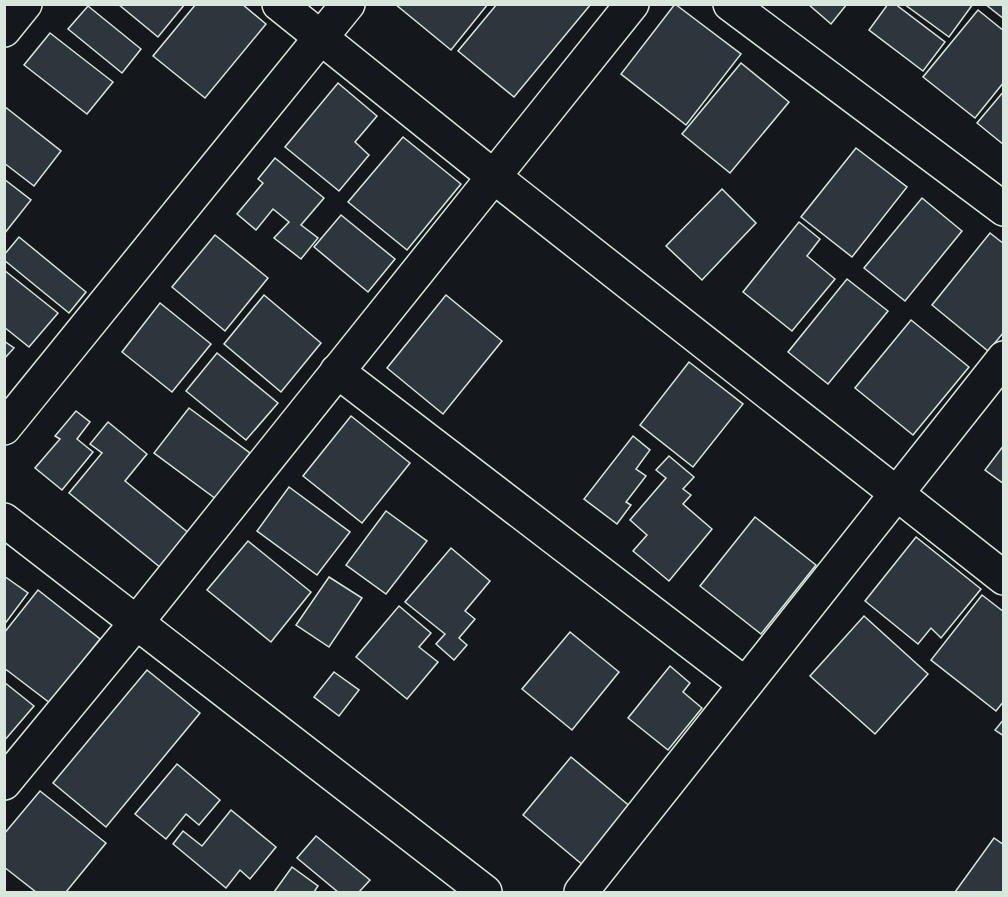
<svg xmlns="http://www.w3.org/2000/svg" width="1008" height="897" font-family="'Golos Text',sans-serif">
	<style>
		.building { fill: #2c363c; stroke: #d8e6dc; stroke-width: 1.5 }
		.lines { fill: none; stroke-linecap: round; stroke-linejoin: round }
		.street-casing { stroke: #d8e6dc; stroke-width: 36 }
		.street { stroke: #14181c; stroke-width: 33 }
	</style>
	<rect width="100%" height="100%" fill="#14181c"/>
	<g class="building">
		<polygon points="118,4 185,4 158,37"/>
		<polygon points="196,4 242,4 266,24 205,98 153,56"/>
		<polygon points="395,4 488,4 451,50"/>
		<polygon points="497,4 591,4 514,97 458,51"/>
		<polygon points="675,4 741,54 686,125 621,74"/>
		<polygon points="808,4 847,4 831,24"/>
		<polygon points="888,4 895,4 945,42 923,71 869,30"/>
		<polygon points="904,4 973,4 949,37"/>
		<polygon points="985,4 1004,4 1004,19"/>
		<polygon points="88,6 141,49 122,73 68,29"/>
		<polygon points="978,10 1004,31 1004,82 975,118 923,77"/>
		<polygon points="50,33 113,82 87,114 24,65"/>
		<polygon points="741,63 789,102 730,173 682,134"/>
		<polygon points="338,83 377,116 355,142 369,155 339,191 285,147"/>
		<polygon points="1004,91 1004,145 977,123"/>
		<polygon points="4,106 61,151 34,186 4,163"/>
		<polygon points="403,137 461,184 407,250 348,202"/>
		<polygon points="856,148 907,187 852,257 801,217"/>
		<polygon points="275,158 324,198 301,225 318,238 301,259 274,238 289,222 273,209 256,230 237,214 263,183 258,179"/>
		<polygon points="4,179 31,200 4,234"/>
		<polygon points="722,189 756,223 702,280 666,246"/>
		<polygon points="922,198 962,231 905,301 864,268"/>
		<polygon points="341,215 395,259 368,292 314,247"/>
		<polygon points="799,222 820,239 807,256 835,279 792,331 743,292"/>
		<polygon points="990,233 1004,244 1004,332 988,351 932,305"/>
		<polygon points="215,235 268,278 225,331 172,287"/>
		<polygon points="19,237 86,292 69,313 4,260 4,255"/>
		<polygon points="4,270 58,313 29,347 4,327"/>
		<polygon points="847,279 888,311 828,384 788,352"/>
		<polygon points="264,295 321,343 281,392 224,344"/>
		<polygon points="446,295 502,341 443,414 387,368"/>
		<polygon points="160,303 211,344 172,392 122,352"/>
		<polygon points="911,320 969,367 913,435 855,388"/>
		<polygon points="4,341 14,348 4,359"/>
		<polygon points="217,353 278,403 246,440 186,391"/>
		<polygon points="689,362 743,404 693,467 640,425"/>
		<polygon points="189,408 250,453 216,499 154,453"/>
		<polygon points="76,411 90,422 77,439 93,452 62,490 35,468 60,439 55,436"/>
		<polygon points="351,416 410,463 362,523 303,476"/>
		<polygon points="108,422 147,454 125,481 190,534 161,568 69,493 102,453 90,444"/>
		<polygon points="633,436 650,450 636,469 646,476 626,502 631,505 617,524 584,499"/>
		<polygon points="1004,445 1004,484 985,470"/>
		<polygon points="669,456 694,477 683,489 691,495 683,504 712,529 669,581 633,551 647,535 630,520 666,478 656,470"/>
		<polygon points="289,487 350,532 317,575 257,531"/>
		<polygon points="386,511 427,541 386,594 346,565"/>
		<polygon points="755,517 816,565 761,634 700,586"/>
		<polygon points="916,537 981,589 941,638 931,628 918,644 865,601"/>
		<polygon points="248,541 311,592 271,642 207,590"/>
		<polygon points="451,548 490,581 465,611 475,619 459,638 467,645 454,660 436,644 445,634 405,602"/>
		<polygon points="4,576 28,593 4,625"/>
		<polygon points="329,577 362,598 329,647 296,625"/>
		<polygon points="38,590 100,639 50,703 4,668 4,633"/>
		<polygon points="982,595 1004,612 1004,701 996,711 931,660"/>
		<polygon points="399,606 431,633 419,647 438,662 407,699 356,657"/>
		<polygon points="864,616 928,674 875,734 810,676"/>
		<polygon points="570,632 619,672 572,730 522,689"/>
		<polygon points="670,666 690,683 683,692 702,708 668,750 628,718"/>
		<polygon points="147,670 200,713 106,827 53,783"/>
		<polygon points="334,672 359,690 339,716 314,697"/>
		<polygon points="4,682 34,706 4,741"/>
		<polygon points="1004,719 1004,736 995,730"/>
		<polygon points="571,757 632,808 584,866 523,815"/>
		<polygon points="177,764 220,800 199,825 186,814 166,839 135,814"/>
		<polygon points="40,791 106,843 66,892 36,892 4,867 4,834"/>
		<polygon points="231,810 276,847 250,879 240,870 226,888 173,844 183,831 202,846"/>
		<polygon points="316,836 370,880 359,892 338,892 297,858"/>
		<polygon points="994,838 1004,845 1004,892 955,892"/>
		<polygon points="292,867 318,886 314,892 274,892"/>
	</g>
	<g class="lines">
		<g class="street-casing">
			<g id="street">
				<polyline points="279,4 493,176 1004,578"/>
				<polyline points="730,4 1004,209"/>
				<polyline points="4,30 25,4"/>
				<polyline points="337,371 745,684"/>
				<polyline points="4,428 348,4"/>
				<polyline points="4,520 485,892"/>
				<polyline points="4,783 136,623 632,4"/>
				<polyline points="581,892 1004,358"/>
			</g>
		</g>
		<use href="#street" class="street"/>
	</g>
	<rect width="1008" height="897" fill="none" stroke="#d8e6dc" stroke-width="12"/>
</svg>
